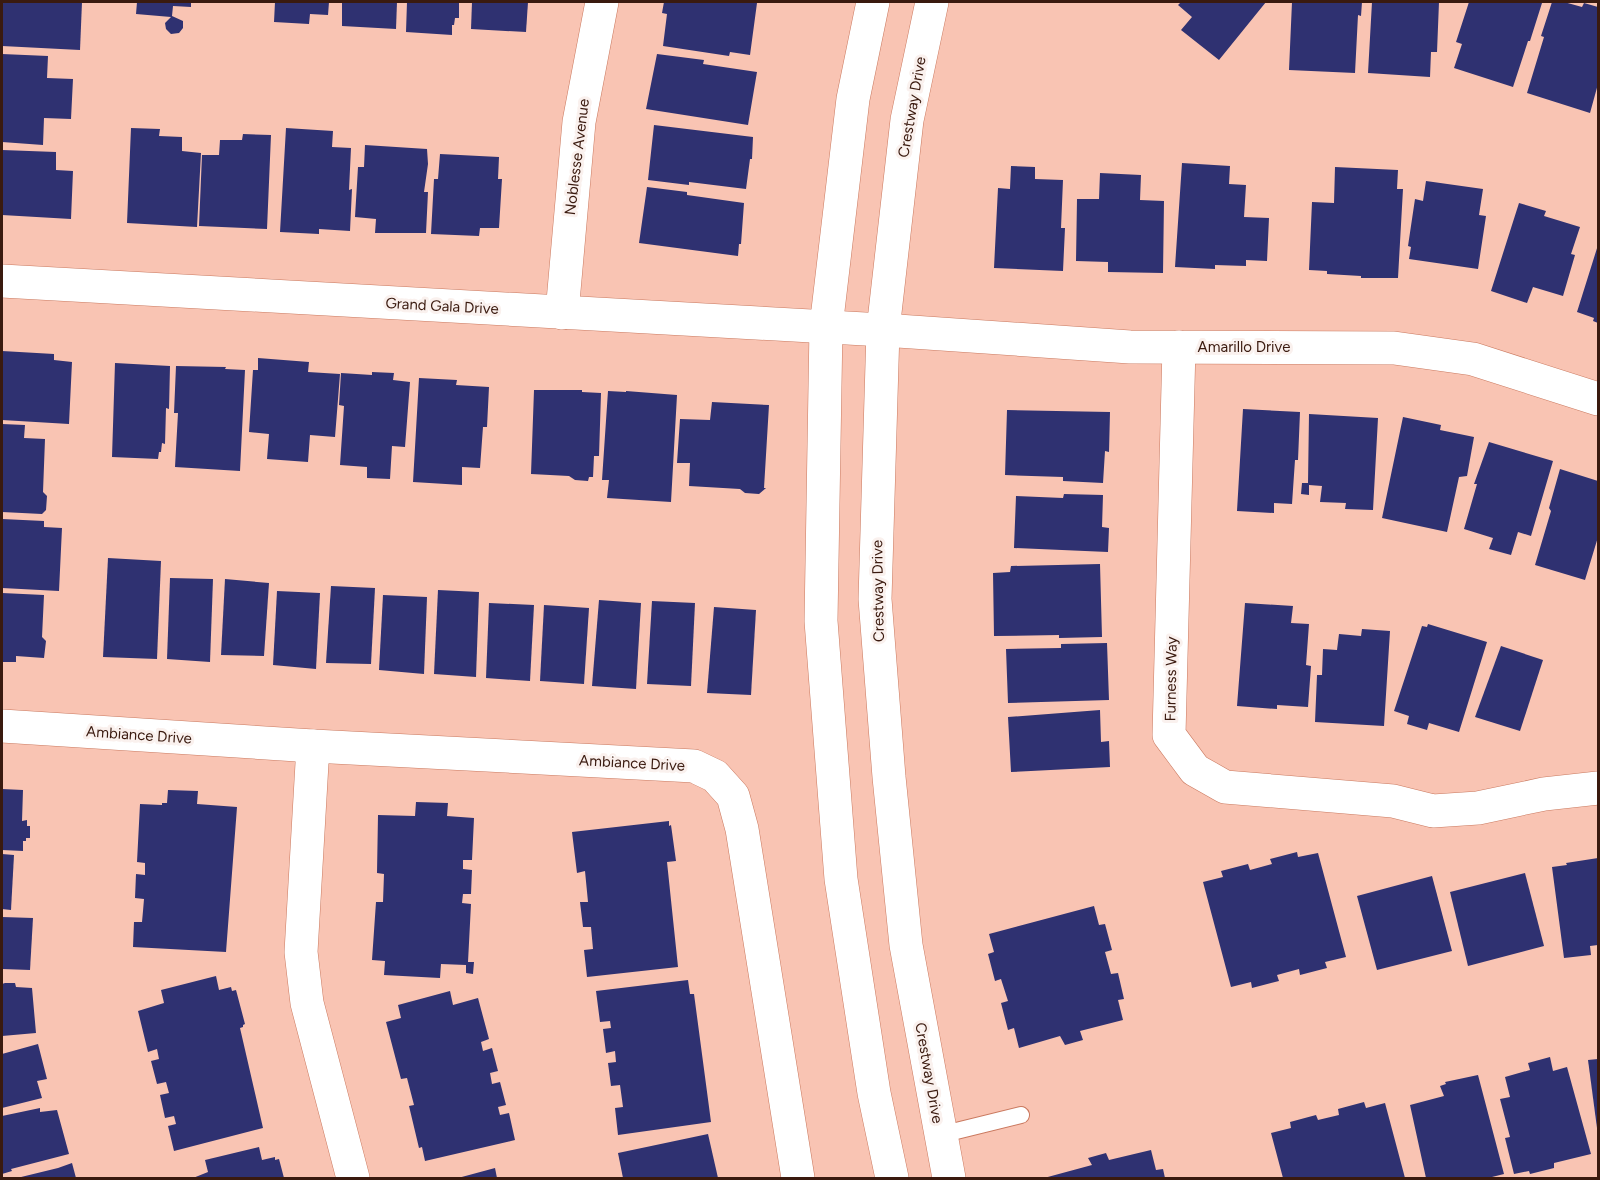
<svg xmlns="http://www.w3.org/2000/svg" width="1600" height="1180" font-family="Figtree,sans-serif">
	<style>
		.building { fill: #2f3171 }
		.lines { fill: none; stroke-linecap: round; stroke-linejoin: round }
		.lane-casing { stroke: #ca795f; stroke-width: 18 }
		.street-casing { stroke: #ca795f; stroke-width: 34 }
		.secondary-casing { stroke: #ca795f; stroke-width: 34 }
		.lane { stroke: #fff; stroke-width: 16 }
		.street { stroke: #fff; stroke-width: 33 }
		.secondary { stroke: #fff; stroke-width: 33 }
		.labels { text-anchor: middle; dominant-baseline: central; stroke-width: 6; stroke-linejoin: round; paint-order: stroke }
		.street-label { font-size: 15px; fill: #3a1a0f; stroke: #faf1ee }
	</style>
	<rect width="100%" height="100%" fill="#f9c4b3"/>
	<g class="building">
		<polygon points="2,2 82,2 80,50 2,46"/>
		<polygon points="137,2 191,2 191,7 173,6 172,16 183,21 183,28 179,33 171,34 166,29 165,23 171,17 136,14"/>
		<polygon points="275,2 329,2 328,15 310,14 309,24 274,22"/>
		<polygon points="342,2 397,2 396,29 342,26"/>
		<polygon points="407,2 459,2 459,18 455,18 454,25 452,25 452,35 406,32"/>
		<polygon points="472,2 528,2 526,32 471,29"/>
		<polygon points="664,2 757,3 750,55 730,52 729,56 663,46 667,14 662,13"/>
		<polygon points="1181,2 1266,2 1219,60 1181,30 1192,17 1178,5"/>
		<polygon points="1292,2 1362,2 1361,16 1358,15 1355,73 1289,70"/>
		<polygon points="1372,2 1439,2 1437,52 1431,52 1430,77 1368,73"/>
		<polygon points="1469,2 1542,3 1530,41 1528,41 1513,87 1454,68 1462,44 1456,42"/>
		<polygon points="1552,2 1564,2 1582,7 1584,3 1598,7 1598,84 1590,113 1527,93 1544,37 1541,36"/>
		<polygon points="2,54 48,56 47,78 73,79 71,119 44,118 43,145 2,142"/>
		<polygon points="657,54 704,60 703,64 757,72 748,125 646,109"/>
		<polygon points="654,125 753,137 752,159 750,159 746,189 689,182 689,185 648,180"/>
		<polygon points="131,128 160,129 159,136 182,137 182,151 201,153 197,227 127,223"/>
		<polygon points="286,128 333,131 332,147 351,148 349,190 352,189 350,231 319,229 319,234 280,232"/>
		<polygon points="243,134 271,135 267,229 199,226 202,155 219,155 220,140 242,140"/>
		<polygon points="365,145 427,149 428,164 424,192 428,192 426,233 375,233 376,219 355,217 358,167 364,167"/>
		<polygon points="2,150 56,152 56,170 73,171 71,219 2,215"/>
		<polygon points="440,154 499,157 498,179 502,179 499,228 480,228 479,236 431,234 434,179 438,179"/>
		<polygon points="1182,163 1230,166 1229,184 1246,185 1244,217 1269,218 1267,261 1246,260 1246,266 1215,265 1215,269 1175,267"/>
		<polygon points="1011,166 1035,167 1035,179 1063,180 1061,228 1065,228 1063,271 994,268 998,188 1010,189"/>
		<polygon points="1335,167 1398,170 1397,189 1403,189 1398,278 1361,278 1361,276 1327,274 1327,271 1309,270 1312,202 1334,203"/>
		<polygon points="1100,173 1141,175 1140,200 1164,201 1163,273 1108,272 1108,262 1076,261 1077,199 1099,199"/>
		<polygon points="1426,181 1483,189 1479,215 1486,216 1478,269 1409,259 1411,247 1408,246 1415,199 1423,201"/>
		<polygon points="647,187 687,192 687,195 744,203 741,244 739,244 738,256 639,243"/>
		<polygon points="1519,203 1546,211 1544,216 1580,227 1571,254 1575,255 1563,296 1533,287 1527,303 1491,291"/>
		<polygon points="1598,245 1598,323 1593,321 1594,318 1577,312"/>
		<polygon points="2,351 54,354 54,360 72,362 69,424 2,420"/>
		<polygon points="258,358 309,362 308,372 340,374 335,437 310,435 308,462 267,459 269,434 249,432 253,370 258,370"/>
		<polygon points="115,363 170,366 169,409 166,408 165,444 162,443 161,452 159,452 158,459 112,457"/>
		<polygon points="176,366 226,367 225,369 245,370 240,471 175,467 178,413 174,413"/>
		<polygon points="372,372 394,373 393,380 410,382 405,447 392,446 390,479 367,478 367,467 340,465 344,406 339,405 341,373 372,375"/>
		<polygon points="419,378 457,380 456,385 489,387 487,427 483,427 480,468 462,467 462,485 413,482"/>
		<polygon points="534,390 582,390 582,392 601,393 599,456 594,456 593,477 589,477 588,481 575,480 569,476 531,474"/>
		<polygon points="608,391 626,392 626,391 677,395 671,502 607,498 609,480 602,480"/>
		<polygon points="712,402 769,405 764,488 766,488 759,494 745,493 740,489 689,486 690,463 677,463 680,419 710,420"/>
		<polygon points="1243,409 1300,412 1298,460 1295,460 1292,504 1274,503 1274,513 1237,511"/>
		<polygon points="1007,410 1110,412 1109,452 1105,451 1103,483 1063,481 1063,477 1005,475"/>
		<polygon points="1309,414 1378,418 1373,510 1345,509 1346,503 1320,502 1322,486 1309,485 1309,495 1301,494 1302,483 1308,483"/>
		<polygon points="1403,417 1441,425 1440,430 1474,437 1467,476 1459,477 1447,532 1382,518"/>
		<polygon points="2,424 25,425 24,438 45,439 43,492 47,496 46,510 42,514 2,512"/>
		<polygon points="1489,442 1553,461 1531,536 1518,532 1511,555 1489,549 1493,538 1464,529 1477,484 1474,484"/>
		<polygon points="1560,469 1598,481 1598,537 1585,580 1535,565 1551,511 1549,508"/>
		<polygon points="1064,494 1103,495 1102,527 1109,528 1108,552 1014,548 1016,496 1063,498"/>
		<polygon points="2,519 44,521 44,527 62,528 59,591 2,588"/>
		<polygon points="108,558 161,561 157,659 103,657"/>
		<polygon points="1100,564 1102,637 1059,638 1059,635 994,636 993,573 1010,572 1011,566"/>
		<polygon points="170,578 213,579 210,662 167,659"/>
		<polygon points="225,579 269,583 264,656 221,655"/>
		<polygon points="331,586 375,588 371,664 326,663"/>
		<polygon points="438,590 479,592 476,677 434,674"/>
		<polygon points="277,591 320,593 316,669 273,665"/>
		<polygon points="2,593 44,595 42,637 46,641 44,658 16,656 16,662 2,662"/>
		<polygon points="383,595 427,597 424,674 379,670"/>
		<polygon points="599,600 641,603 636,689 592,686"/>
		<polygon points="652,601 695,603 691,686 647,684"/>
		<polygon points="489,603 534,605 530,681 486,678"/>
		<polygon points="1245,603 1293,606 1291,623 1309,624 1306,665 1311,666 1308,707 1277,705 1277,709 1237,706"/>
		<polygon points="544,605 589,608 584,684 540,681"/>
		<polygon points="714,607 756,610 751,695 707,693"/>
		<polygon points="1428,624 1487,642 1459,732 1429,723 1427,730 1407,724 1409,716 1394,711 1422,626 1427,627"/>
		<polygon points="1362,629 1390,631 1384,726 1315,722 1317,675 1322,675 1323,649 1337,650 1339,634 1361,636"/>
		<polygon points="1107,643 1109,700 1008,703 1006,649 1061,648 1061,644"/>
		<polygon points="1501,646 1543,660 1520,731 1475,717"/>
		<polygon points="1100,710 1101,742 1109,741 1110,767 1011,772 1008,717"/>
		<polygon points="2,789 23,790 22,821 27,820 27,826 30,826 30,838 26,838 26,841 23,841 23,851 2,850"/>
		<polygon points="168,790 198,791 197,804 237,807 226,952 133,947 134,922 142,922 143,911 144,899 135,898 136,874 145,875 145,863 137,862 140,804 162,805 162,803 167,803"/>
		<polygon points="416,802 448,803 447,816 474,818 472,860 463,860 463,869 472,870 471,894 463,894 462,903 471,904 468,962 474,962 473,974 466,973 466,965 441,964 440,978 384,975 385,961 372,960 376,902 383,902 384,874 377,873 378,815 415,816"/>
		<polygon points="669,821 669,826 671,825 676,861 667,862 678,967 587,977 584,950 593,949 591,927 583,927 580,902 588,902 585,871 577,873 572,832"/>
		<polygon points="1297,852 1298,857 1318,853 1346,957 1325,962 1327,968 1300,975 1299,969 1277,975 1279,981 1252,988 1251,982 1231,987 1203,882 1223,877 1221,871 1248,864 1250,870 1272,864 1270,859"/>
		<polygon points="2,854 14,855 11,910 2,909"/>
		<polygon points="1598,858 1598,945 1590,946 1591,955 1564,958 1552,867 1567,865 1566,863"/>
		<polygon points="1525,873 1544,946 1468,966 1450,892"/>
		<polygon points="1432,876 1452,951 1377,970 1357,896"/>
		<polygon points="1094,906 1099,925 1105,924 1112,950 1105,952 1111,974 1118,973 1124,999 1118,1000 1123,1020 1080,1031 1083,1040 1065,1045 1060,1036 1019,1048 1014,1028 1008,1030 1001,1003 1008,1001 1001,979 995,981 988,954 994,952 989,934"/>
		<polygon points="2,917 33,918 30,970 2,969"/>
		<polygon points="216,976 219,990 231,987 232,991 236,990 245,1024 243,1025 243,1027 240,1028 263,1128 174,1151 168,1126 176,1124 174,1116 165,1118 160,1095 169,1093 166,1082 157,1084 151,1061 159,1059 157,1049 148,1052 138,1011 164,1003 161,990"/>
		<polygon points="688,980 690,994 694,994 711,1122 618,1135 615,1108 623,1107 620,1085 611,1086 608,1063 616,1062 615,1051 606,1053 603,1029 611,1028 610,1021 600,1022 596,991"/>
		<polygon points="5,983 15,983 16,987 32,988 36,1033 2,1036 2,984"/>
		<polygon points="450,991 453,1005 478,998 489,1039 481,1042 483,1051 492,1048 498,1071 490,1073 492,1084 500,1082 506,1105 498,1107 500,1115 509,1113 515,1140 425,1161 422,1147 419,1148 409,1106 414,1105 407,1078 401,1079 386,1022 401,1018 398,1005"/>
		<polygon points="38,1044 47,1079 37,1081 42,1098 2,1108 2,1054"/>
		<polygon points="1550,1057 1553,1071 1567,1067 1591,1154 1554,1163 1554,1168 1530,1174 1529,1171 1514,1174 1505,1138 1510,1137 1500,1099 1510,1097 1505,1077 1530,1070 1528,1063"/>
		<polygon points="1598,1059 1598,1128 1597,1128 1588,1060"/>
		<polygon points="1478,1075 1504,1174 1488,1178 1426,1178 1410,1105 1444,1096 1440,1086 1446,1084 1445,1082"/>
		<polygon points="1364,1102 1366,1108 1385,1103 1405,1178 1283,1178 1271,1133 1291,1128 1290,1122 1316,1115 1318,1120 1339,1115 1338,1109"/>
		<polygon points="40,1108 40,1112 57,1110 69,1154 11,1169 12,1171 2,1174 2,1116"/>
		<polygon points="708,1134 718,1178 623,1178 618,1153"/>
		<polygon points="259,1147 262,1160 275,1157 275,1160 279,1159 284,1178 193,1178 208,1172 205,1160"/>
		<polygon points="1151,1150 1156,1170 1163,1169 1165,1178 1044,1178 1092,1165 1088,1158 1106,1153 1109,1160"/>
		<polygon points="72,1163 76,1178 17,1178 58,1168"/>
		<polygon points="495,1168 497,1178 458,1178"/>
	</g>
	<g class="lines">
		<g class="lane-casing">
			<polyline id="lane" points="940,1135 1021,1115"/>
		</g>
		<g class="street-casing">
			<g id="street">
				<polyline points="2,281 883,330 1130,347 1394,348 1473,359 1598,399"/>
				<polyline points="562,313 579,122 602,2"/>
				<polyline points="1179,347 1169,735 1195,770 1225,787 1393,801 1433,811 1478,808 1544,794 1598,788"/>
				<polyline points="2,726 313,746 694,766 715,776 733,796 742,829 798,1178"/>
				<polyline points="313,746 301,952 307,1003 353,1178"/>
			</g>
		</g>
		<g class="secondary-casing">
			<g id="secondary">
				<polyline points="873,2 853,99 826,327 821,621 841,879 874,1093 892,1178"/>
				<polyline points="932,2 907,120 883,330 875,599 889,777 906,945 949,1178"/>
			</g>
		</g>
		<use href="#lane" class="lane"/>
		<use href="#street" class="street"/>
		<use href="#secondary" class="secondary"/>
	</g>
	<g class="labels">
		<g class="street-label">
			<text transform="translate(912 107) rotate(-80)">Crestway Drive</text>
			<text transform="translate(577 157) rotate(-83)">Noblesse Avenue</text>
			<text transform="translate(442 306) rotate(3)">Grand Gala Drive</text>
			<text x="1244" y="347">Amarillo Drive</text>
			<text transform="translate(878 591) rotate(-91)">Crestway Drive</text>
			<text transform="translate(1171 679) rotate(-89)">Furness Way</text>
			<text transform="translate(139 735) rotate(4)">Ambiance Drive</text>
			<text transform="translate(632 763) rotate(3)">Ambiance Drive</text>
			<text transform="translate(929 1073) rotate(80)">Crestway Drive</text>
		</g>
	</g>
	<rect width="1600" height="1180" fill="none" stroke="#3a1a0f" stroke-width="6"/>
</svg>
